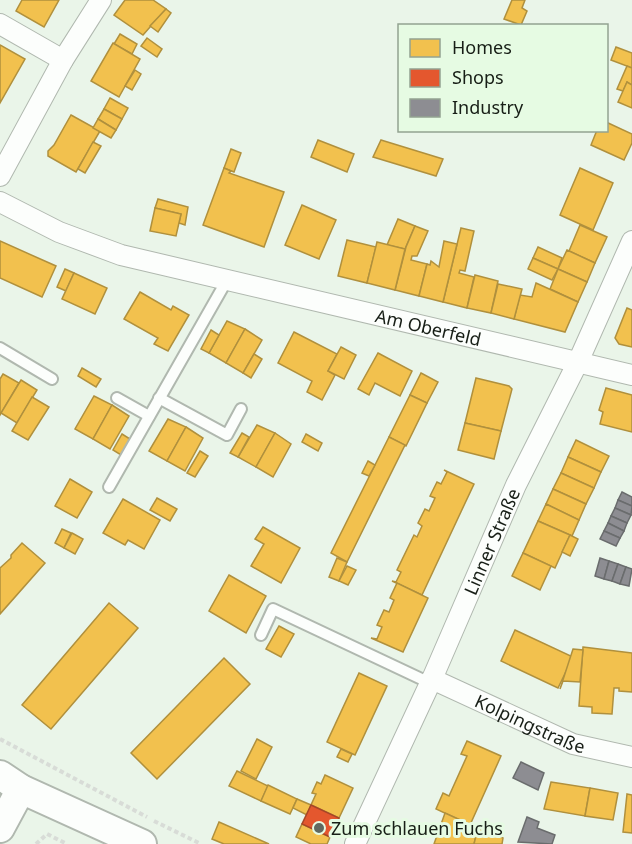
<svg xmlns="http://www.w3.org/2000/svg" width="632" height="844" font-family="'Noto Sans',sans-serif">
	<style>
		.homes { fill: #f2c14e; stroke: #b0903d; stroke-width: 1.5 }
		.shops { fill: #e4572e; stroke: #a64627; stroke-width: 1.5 }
		.industry { fill: #8d8d92; stroke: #6a6c6d; stroke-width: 1.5 }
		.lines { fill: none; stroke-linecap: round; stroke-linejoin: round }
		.lane-casing { stroke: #b0b8af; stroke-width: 14 }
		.street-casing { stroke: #b0b8af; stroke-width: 22 }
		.secondary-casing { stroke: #b0b8af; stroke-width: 32 }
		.path { stroke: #d8dcd7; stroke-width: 4; stroke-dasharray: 4.5 3; stroke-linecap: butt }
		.lane { stroke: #fcfefc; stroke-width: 10 }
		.street { stroke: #fcfefc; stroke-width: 20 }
		.secondary { stroke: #fcfefc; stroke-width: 28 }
		.poi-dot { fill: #616960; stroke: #e6fbe3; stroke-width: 2 }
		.labels { text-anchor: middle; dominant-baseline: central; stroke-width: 6; stroke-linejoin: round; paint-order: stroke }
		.street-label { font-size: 18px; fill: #171e16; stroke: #e6fbe3 }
		.poi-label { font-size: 18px; fill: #171e16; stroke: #e6fbe3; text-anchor: start }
	</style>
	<rect width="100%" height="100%" fill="#eaf5e9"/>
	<g class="homes">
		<polygon points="22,0 59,0 44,27 16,11"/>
		<polygon points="125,0 153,0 166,9 143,35 114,15"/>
		<polygon points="512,0 525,0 522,8 527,11 521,25 504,19"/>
		<polygon points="166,9 171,13 158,32 150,26"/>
		<polygon points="120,34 137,44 132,54 114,44"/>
		<polygon points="147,38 162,49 157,57 141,46"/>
		<polygon points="113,43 140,59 119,97 91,81"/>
		<polygon points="0,45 25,59 0,103"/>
		<polygon points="616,47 632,53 632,68 611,60"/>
		<polygon points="627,66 632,68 632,85 627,82 623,91 617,89"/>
		<polygon points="135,70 141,74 132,90 125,86"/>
		<polygon points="627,82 632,85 632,108 618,102"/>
		<polygon points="110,98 128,108 122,119 104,109"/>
		<polygon points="104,109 122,119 116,130 98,119"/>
		<polygon points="71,115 100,131 76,172 48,156 48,151 54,145"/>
		<polygon points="98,119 116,130 111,138 93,128"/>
		<polygon points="606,122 632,134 632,143 624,160 591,145 597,130 606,130"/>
		<polygon points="318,140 354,154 347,172 311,157"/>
		<polygon points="381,140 443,159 436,176 373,157"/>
		<polygon points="93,142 101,146 85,173 78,169"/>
		<polygon points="231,149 241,153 234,172 224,168"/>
		<polygon points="224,168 231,171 229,173 284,192 264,247 203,225"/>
		<polygon points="580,168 613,183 593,230 560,215"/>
		<polygon points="158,199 188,207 185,225 179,223 181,214 155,208"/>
		<polygon points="302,205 336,220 319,259 285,245"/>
		<polygon points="155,208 181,214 176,236 150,231"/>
		<polygon points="398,219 415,226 405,249 387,245"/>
		<polygon points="580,225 607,237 595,263 569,251"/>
		<polygon points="415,226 428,231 417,256 412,256 411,260 427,264 419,296 395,290 406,247"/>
		<polygon points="461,228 474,231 465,271 460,270 459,273 474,277 467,308 443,302"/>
		<polygon points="347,240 376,247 367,283 338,276"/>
		<polygon points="0,241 56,266 42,297 0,278"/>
		<polygon points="444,241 457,244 443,302 419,296 427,264 430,265 431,261 439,267"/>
		<polygon points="377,242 405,249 395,290 367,283"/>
		<polygon points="538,247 562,258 558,269 533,258"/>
		<polygon points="567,250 595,263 587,282 558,269"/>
		<polygon points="533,258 558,269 552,280 528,269"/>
		<polygon points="65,269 74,273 66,291 57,287"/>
		<polygon points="558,269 587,282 578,302 550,289"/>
		<polygon points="74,273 107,288 95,314 62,299"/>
		<polygon points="475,275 498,281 491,313 467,308"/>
		<polygon points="536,283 578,302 565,332 514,319 520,295 532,297"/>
		<polygon points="498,284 522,289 514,319 491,313"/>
		<polygon points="140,292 171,310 173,306 189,315 168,351 154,344 158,338 124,319"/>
		<polygon points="627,308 632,310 632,347 619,344 615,338"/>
		<polygon points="227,321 245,329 226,363 209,353"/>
		<polygon points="245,329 262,340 243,373 226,363"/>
		<polygon points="211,330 219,335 209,353 201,349"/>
		<polygon points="294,332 337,354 328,371 335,375 322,400 307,392 312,381 278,363"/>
		<polygon points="341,347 356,355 344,379 328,371"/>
		<polygon points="378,353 412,371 400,396 375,383 369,395 358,389"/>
		<polygon points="254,354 262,359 251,378 243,373"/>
		<polygon points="82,368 101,379 96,387 78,376"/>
		<polygon points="421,373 438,382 427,403 410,395"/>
		<polygon points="3,374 19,383 0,415 0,379"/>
		<polygon points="476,378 509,386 512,389 501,431 465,423"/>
		<polygon points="21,380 37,390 17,423 1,413"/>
		<polygon points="606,388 632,395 632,432 600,424 603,412 599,410"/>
		<polygon points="410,395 427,403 406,446 389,437"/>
		<polygon points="94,396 112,405 93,439 75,429"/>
		<polygon points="32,397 49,407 28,440 12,431"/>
		<polygon points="112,405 129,416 110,449 93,439"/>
		<polygon points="168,419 186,427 167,461 149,451"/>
		<polygon points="465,423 501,431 494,459 458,450"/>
		<polygon points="257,425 275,433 256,467 238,457"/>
		<polygon points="186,427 203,438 185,471 167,461"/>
		<polygon points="242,433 249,437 238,457 230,453"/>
		<polygon points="275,433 291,444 273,477 256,467"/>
		<polygon points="122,434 130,439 121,455 113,450"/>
		<polygon points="306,434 322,443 318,451 302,442"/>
		<polygon points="389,437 405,445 347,562 331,553"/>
		<polygon points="576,440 609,456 601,472 568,457"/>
		<polygon points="200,451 208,456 195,477 187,473"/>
		<polygon points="568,457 601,472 594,488 561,473"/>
		<polygon points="368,461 375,465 369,476 362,473"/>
		<polygon points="444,470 474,484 422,595 392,581 396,582 401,572 397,570 414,535 417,537 422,526 418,523 425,509 429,511 435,498 430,496 437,482 441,484 447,472"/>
		<polygon points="561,473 594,488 586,504 553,489"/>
		<polygon points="70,479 92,492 77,518 55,506"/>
		<polygon points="553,489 586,504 579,520 546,504"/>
		<polygon points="157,498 177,509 170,521 150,510"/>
		<polygon points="123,499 160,520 144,549 128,540 125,545 103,533"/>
		<polygon points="546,504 579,520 572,536 538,521"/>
		<polygon points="538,521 570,535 555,568 523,553"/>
		<polygon points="263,527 300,548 281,583 251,566 264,544 255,539"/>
		<polygon points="62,529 71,533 64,548 55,543"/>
		<polygon points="72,533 83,539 75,554 64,548"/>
		<polygon points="570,535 578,539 570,556 562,552"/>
		<polygon points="22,543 45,563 0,614 0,568 11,558 11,555"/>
		<polygon points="523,553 551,566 540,590 512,576"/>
		<polygon points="337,558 347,562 339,581 329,577"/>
		<polygon points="347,566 356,570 348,585 339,581"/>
		<polygon points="229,575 266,596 246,633 209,611"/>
		<polygon points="397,583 428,598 403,652 371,638 377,639 382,627 377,625 384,610 389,612 394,600 390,598"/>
		<polygon points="109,603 138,628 51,729 22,705"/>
		<polygon points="279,626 294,634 281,657 266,649"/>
		<polygon points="515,630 573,657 558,688 501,661"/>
		<polygon points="583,647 632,653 632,692 619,691 619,688 614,688 612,714 592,713 592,707 579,706"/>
		<polygon points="573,649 583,650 580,682 563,681 560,689"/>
		<polygon points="224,658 250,684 157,779 131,753"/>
		<polygon points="359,673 387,686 355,755 327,742"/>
		<polygon points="257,739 272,747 256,779 241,771"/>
		<polygon points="467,741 501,756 470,825 436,809 443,793 449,796 467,756 461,754"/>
		<polygon points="341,749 352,754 348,762 337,757"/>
		<polygon points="237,771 268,786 261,801 229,786"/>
		<polygon points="325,775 353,788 339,818 311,805 316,794 312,793 317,782 321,784"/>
		<polygon points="551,782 590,788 585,816 544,809"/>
		<polygon points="268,785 297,799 290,814 261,801"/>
		<polygon points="590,788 618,793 613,820 585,816"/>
		<polygon points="627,794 632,795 632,833 623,832"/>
		<polygon points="297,799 311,805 307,815 293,808"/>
		<polygon points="445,813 478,828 474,844 434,844"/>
		<polygon points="219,822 269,844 224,844 212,839"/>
		<polygon points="302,824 330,837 327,844 311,844 296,837"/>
		<polygon points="478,828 503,838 502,844 474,844"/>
	</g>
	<polygon class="shops" points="311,805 339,818 330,837 302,824"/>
	<g class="industry">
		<polygon points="622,492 632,497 632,506 618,500"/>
		<polygon points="618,500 632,506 631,515 615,508"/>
		<polygon points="615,508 631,515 627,523 611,516"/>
		<polygon points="611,516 627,523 624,531 608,523"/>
		<polygon points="608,523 624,531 620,538 604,531"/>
		<polygon points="604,531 620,538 616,546 600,539"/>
		<polygon points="600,558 609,561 604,579 595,576"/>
		<polygon points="609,561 618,564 612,581 604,579"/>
		<polygon points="618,564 626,567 620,584 612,581"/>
		<polygon points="626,567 632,569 629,586 620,584"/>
		<polygon points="521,762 544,773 538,790 513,778"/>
		<polygon points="527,817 539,822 537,828 555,835 552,844 518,842"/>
	</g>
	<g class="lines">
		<g class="lane-casing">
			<g id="lane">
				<polyline points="0,348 52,379"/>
				<polyline points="117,398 149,416"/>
				<polyline points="159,398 227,435 241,409"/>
				<polyline points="109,487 227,280"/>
				<polyline points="261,635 273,609 430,683"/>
			</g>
		</g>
		<g class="street-casing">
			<g id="street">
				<polyline points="0,24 63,60"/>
				<polyline points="0,176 63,60 101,0"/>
				<path id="s1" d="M0,202L59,232L121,255L632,375"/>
				<path id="s2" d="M432,679L573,744L632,757"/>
				<path id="s3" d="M355,844L432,679L516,485L578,362L632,241"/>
			</g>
		</g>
		<g class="secondary-casing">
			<g id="secondary">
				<polyline points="0,775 21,789 142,844"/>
				<polyline points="0,828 21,789"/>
			</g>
		</g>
		<g class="path">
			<polyline points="0,739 147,817"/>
			<polyline points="154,821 201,844"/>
			<polyline points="36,844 47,834 67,844"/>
		</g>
		<use href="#lane" class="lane"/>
		<use href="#street" class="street"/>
		<use href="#secondary" class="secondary"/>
	</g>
	<circle class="poi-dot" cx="319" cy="828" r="6"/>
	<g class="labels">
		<g class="street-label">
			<text stroke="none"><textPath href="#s1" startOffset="448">Am Oberfeld</textPath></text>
			<text stroke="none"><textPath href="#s3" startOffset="332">Linner Straße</textPath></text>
			<text stroke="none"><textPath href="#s2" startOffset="108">Kolpingstraße</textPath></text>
		</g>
		<g class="poi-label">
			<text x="331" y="828">Zum schlauen Fuchs</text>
		</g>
	</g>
	<rect x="398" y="24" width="210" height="108" fill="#e6fbe3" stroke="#93a391" stroke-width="1.5"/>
	<rect x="410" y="39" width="30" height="18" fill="#f2c14e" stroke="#93a391" stroke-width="1.5"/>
	<text x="452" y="54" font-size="18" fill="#171e16">Homes</text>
	<rect x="410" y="69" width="30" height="18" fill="#e4572e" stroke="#93a391" stroke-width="1.5"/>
	<text x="452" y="84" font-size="18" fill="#171e16">Shops</text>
	<rect x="410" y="99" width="30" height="18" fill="#8d8d92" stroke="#93a391" stroke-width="1.5"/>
	<text x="452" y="114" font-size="18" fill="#171e16">Industry</text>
</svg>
